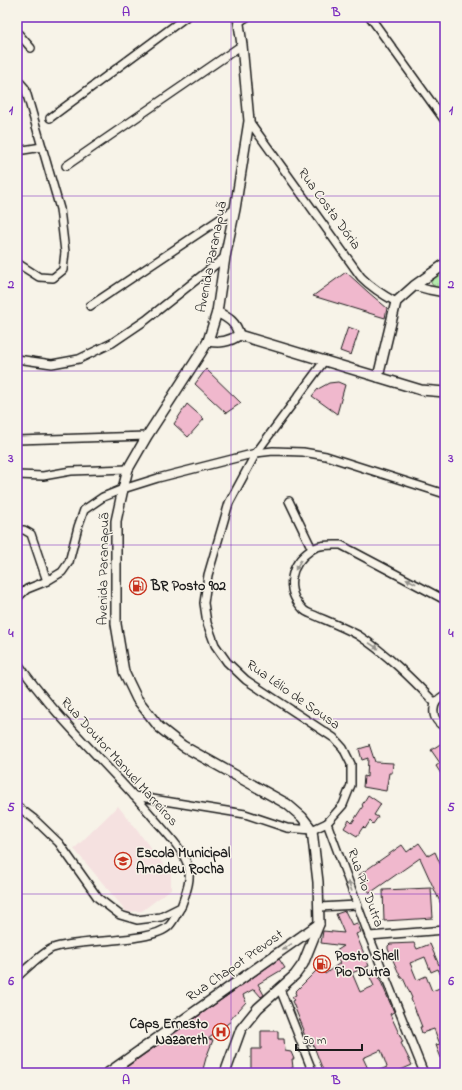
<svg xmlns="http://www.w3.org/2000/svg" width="462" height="1090" font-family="'Indie Flower',sans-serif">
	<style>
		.built { fill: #f5e1e0 }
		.grass { fill: url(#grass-tufts); stroke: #688364 }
		.building { fill: #f0b8cd; stroke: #1c1c1c }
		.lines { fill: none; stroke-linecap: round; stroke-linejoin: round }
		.minor-casing { stroke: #1c1c1c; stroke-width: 10 }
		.tertiary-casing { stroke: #1c1c1c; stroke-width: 12 }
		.minor { stroke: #f7f3e8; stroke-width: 7 }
		.tertiary { stroke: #f7f3e8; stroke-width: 9 }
		.oneway { fill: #94928c }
		.grid { fill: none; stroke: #7b2cbf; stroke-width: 1; stroke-opacity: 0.55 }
		.labels { text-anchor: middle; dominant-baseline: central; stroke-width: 3; stroke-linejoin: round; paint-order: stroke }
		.street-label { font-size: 14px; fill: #1c1c1c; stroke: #f7f3e8 }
		.poi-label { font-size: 14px; font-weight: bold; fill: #1c1c1c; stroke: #f7f3e8; text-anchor: start }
		.neatline { fill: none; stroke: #7b2cbf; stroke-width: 1.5 }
		.grid-label { font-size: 13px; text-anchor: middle; font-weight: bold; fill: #7b2cbf }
	</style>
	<defs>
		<pattern id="grass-tufts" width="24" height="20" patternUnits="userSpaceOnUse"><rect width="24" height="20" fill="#b4eaac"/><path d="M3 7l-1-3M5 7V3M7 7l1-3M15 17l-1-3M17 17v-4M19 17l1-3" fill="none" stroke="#9ac893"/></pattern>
	</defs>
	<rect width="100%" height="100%" fill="#f7f3e8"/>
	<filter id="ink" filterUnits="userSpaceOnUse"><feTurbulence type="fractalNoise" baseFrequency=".025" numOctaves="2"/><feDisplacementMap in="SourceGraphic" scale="8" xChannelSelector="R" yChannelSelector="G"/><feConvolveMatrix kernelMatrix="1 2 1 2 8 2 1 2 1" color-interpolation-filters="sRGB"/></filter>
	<g filter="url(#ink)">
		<polygon class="built" points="118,806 171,874 171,889 142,911 127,912 74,849"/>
		<polygon class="grass" points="445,268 445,289 435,288 431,283 431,280"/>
		<g class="building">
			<polygon points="346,272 368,292 387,308 385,318 313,296"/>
			<polygon points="348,327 359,331 351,355 340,351"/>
			<polygon points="206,369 241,403 226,413 195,384"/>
			<polygon points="338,382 345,385 337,414 312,396 318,389 329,383"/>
			<polygon points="187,404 204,419 188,437 174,424"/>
			<polygon points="445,741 445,780 436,766 440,763 431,750"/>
			<polygon points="369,744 375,762 393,763 392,773 389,773 386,791 363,787 364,776 367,777 368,758 362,760 359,749 369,746"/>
			<polygon points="368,795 381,804 374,815 378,817 373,824 370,821 365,829 363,827 357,836 344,828 349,820 352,823 363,806 362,805"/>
			<polygon points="419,843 428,856 435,852 443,870 445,869 445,913 420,858 370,893 363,883 365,882 359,875 402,845 407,852"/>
			<polygon points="431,888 433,918 384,921 383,890"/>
			<polygon points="345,911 352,925 357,923 361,932 356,934 369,966 352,973 360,992 374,986 367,971 375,968 394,1012 390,1014 403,1042 401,1043 412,1065 394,1073 373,1073 387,1067 381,1050 363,1058 370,1073 324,1073 313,1044 309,1046 303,1031 304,1030 292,1001 294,1000 292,997 296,995 295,992 318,969 322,967 325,974 340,963 333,953 344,946 321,943 323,931 344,933 336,914"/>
			<polygon points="414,943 417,949 430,944 439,965 445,962 445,984 438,969 431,972 425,957 410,963 417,980 426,976 432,991 445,986 445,1068 436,1045 440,1044 434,1029 422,1033 420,1027 422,1027 411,999 412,998 403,978 401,978 388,949 388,946 390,944"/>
			<polygon points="279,959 285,968 258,984 264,995 261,997 254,989 243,995 246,1002 230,1020 231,1021 208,1039 213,1040 206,1058 202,1073 118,1073"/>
			<polygon points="261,1031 278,1031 278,1039 284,1039 285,1051 291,1052 294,1059 292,1059 293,1068 291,1068 291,1073 265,1073 264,1071 251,1071 251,1049 261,1049"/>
		</g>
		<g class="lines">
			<g class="minor-casing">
				<g id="minor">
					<polyline points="370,17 445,121"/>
					<polyline points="239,22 247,17"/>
					<polyline points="17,32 31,48"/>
					<polyline points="17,79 25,88 60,209 65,252 63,270 53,278 39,277 17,263"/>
					<polyline points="50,118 186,17"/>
					<path d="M249,121L361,277C372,288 383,295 396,302"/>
					<polyline points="17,151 42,147"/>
					<polyline points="66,166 242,45"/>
					<polyline points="414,286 429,290 445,293"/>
					<polyline points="90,306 235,209"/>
					<polyline points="17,359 52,364 79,359 112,343 146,320 225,257"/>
					<polyline points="17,440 147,436"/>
					<polyline points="17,475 43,476 71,471 128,469"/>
					<polyline points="289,501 312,549"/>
					<polyline points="17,530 24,530 31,534 47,581"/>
					<polyline points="17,598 27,589 47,581 62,572 69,562 78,527 84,510 103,497 123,489 158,478 256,453 273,451 303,452 326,456 445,494"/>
					<path d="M17,662C55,717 107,764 151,815C164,831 182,847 188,866C192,880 185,895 181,907L161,917L137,920L120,915L98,898L59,843L34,819L17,806"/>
					<path d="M445,695C430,702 430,720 445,727"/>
					<path d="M435,703C411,678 387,654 358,635C345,628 330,622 316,616C312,614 306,613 303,609C284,590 290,564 311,550C319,544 331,545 341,545L445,600"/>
					<polyline points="134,796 245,814 287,828 312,830 327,823 343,805 351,785 351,764 343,748 334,738 246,680 227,662 215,645 207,623 204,603 208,575 229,503 256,453 325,360"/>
					<polyline points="327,823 369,936 424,1073"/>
					<polyline points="319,907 357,905"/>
					<polyline points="369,936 445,930"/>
					<path d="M17,977C25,970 44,951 53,948C79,939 152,943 169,926C174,921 177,913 181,907"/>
					<polyline points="280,989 313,1073"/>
				</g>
			</g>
			<g class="tertiary-casing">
				<g id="tertiary">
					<path d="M217,312C228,318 236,322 239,335"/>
					<polyline points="239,335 421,390 445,392"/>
					<path d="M208,341C220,343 229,342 239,335"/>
					<polyline points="378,377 396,302 414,286 445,264"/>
					<polyline points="108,1073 319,924"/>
					<polyline points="225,1073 241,1029 258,1008 295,975 303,964 319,924 318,882 312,830 302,817 287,804 183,746 159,727 137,699 124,672 116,624 116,521 123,489 128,469 147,436 202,351 208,341 217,312 225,257 235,209 249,121 242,45 238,17"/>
				</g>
			</g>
			<use href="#minor" class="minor"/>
			<use href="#tertiary" class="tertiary"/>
		</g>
		<defs><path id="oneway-solid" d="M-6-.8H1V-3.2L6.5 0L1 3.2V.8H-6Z"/></defs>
		<g class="oneway">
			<use href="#oneway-solid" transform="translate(298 565) rotate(120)"/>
			<use href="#oneway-solid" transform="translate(411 581) rotate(-152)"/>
			<use href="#oneway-solid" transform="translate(374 646) rotate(33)"/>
			<use href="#oneway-solid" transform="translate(350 886) rotate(-110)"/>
			<use href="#oneway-solid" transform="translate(287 947) rotate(145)"/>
		</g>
	</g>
	<path class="grid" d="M231,17V1073M17,196H445M17,371H445M17,545H445M17,719H445M17,894H445"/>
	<defs>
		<g id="fuel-ring" transform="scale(0.9)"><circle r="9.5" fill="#f7f3e8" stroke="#c8321e" stroke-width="1.5"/><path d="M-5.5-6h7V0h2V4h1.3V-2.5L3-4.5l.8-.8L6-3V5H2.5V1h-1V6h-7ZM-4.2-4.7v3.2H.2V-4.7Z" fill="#c8321e"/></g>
		<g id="school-ring" transform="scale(0.9)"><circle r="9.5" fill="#f7f3e8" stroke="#c8321e" stroke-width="1.5"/><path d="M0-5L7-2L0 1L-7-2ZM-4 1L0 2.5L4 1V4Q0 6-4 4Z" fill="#c8321e"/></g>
		<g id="hospital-ring" transform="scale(0.9)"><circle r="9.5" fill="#f7f3e8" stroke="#c8321e" stroke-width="1.5"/><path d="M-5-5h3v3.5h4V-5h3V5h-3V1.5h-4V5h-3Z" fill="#c8321e"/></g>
	</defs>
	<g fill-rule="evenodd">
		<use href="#fuel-ring" x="138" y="586"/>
		<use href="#school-ring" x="123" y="861"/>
		<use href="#fuel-ring" x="322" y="964"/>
		<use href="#hospital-ring" x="221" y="1032"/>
	</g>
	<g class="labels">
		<g class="street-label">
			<text transform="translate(329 209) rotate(54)">Rua Costa Dória</text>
			<text transform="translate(212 257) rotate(-79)">Avenida Paranapuã</text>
			<text transform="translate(104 569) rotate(-89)">Avenida Paranapuã</text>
			<text transform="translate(293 695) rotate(35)">Rua Lélio de Sousa</text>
			<text transform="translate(119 762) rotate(48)">Rua Doutor Manuel Marreiros</text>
			<text transform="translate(365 888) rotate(70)">Rua Pio Dutra</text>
			<text transform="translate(235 966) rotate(-35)">Rua Chapot Prevost</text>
		</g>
		<g class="poi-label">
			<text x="151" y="586">BR Posto 902</text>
			<text x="136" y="853">Escola Municipal<tspan x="136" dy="16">Amadeu Rocha</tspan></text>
			<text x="335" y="956">Posto Shell<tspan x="335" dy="16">Pio Dutra</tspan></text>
			<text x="208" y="1024" text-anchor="end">Caps Ernesto<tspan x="208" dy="16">Nazareth</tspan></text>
		</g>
	</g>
	<rect width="462" height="1090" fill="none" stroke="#f7f3e8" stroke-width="44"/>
	<path d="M296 1044v6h66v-6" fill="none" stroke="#1c1c1c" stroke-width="2"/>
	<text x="302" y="1044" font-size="12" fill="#1c1c1c" stroke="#f7f3e8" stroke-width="3" paint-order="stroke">50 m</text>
	<rect x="22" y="22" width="418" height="1046" class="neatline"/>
	<g class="grid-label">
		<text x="126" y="16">A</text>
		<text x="336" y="16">B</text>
		<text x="11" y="114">1</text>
		<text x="451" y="114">1</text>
		<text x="11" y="288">2</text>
		<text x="451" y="288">2</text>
		<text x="11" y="462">3</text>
		<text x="451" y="462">3</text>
		<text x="11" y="637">4</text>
		<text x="451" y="637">4</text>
		<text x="11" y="811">5</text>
		<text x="451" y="811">5</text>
		<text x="11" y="985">6</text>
		<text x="451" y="985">6</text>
		<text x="126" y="1084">A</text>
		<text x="336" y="1084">B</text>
	</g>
</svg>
